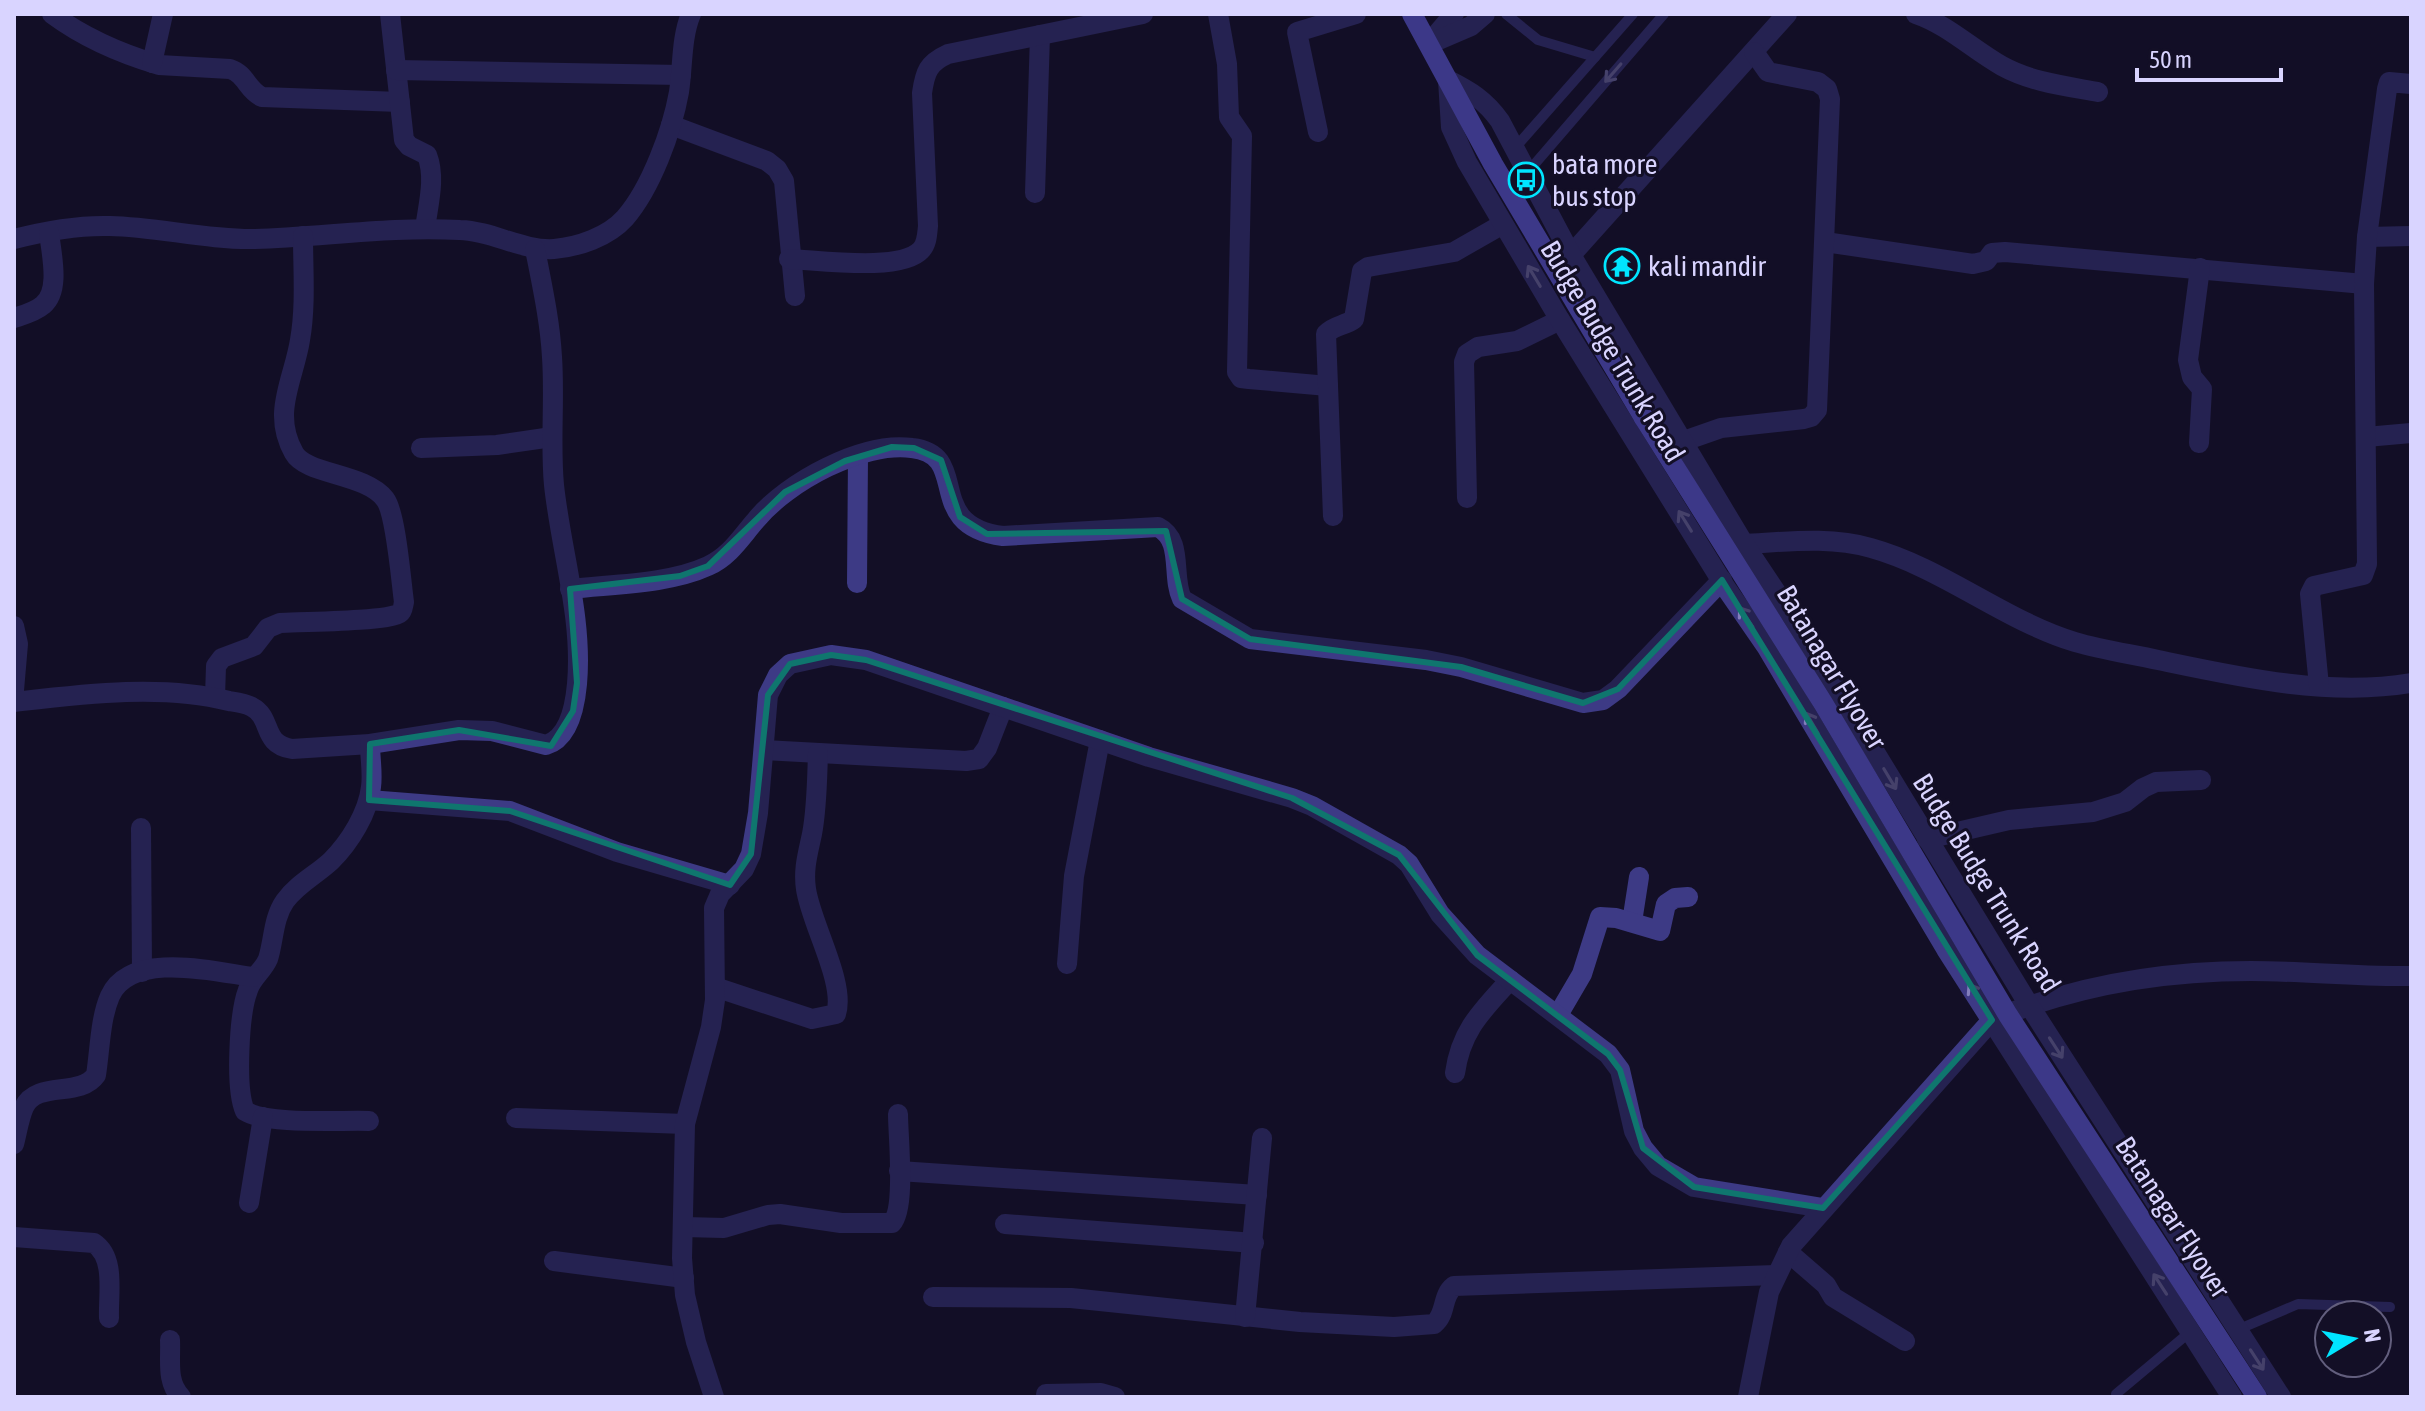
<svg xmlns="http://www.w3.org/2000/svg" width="2425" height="1411" font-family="'Asap Condensed',sans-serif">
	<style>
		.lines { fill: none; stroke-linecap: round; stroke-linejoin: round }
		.service { stroke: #3d3a85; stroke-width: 10 }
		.minor { stroke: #3d3a85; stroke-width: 20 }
		.tertiary { stroke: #3d3a85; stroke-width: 20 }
		.secondary { stroke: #6f6bff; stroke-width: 20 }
		.secondary-bridge { stroke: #6f6bff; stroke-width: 20 }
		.oneway { stroke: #837fbc }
		.marked { fill: none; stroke: #0f766e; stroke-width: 6; stroke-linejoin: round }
		.labels { text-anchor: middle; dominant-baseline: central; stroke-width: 6; stroke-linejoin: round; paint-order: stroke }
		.poi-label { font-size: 28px; fill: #d9d4ff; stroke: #130f26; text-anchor: start }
		.street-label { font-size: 28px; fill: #d9d4ff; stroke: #130f26 }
	</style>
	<rect width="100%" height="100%" fill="#130f26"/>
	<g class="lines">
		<g class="service">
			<polyline points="1506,14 1538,40 1595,57"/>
			<polyline points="1514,149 1633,14"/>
			<polyline points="1527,173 1664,14"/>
			<polyline points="2237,1330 2298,1304 2390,1307"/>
			<polyline points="2116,1394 2190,1332"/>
		</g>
		<g class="minor">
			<path d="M52,14C83,37 122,54 159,65L230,69C246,74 247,90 262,97L400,102"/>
			<path d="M390,14L404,140L409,146L427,155C436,178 428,205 425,229"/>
			<polyline points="1218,14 1227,64 1229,117 1242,136 1237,372 1241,378 1249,379 1328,386"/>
			<path d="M1916,14C1948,25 1972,49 2002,66C2031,82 2065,86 2098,92"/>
			<polyline points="152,63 163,14"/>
			<polyline points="396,70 681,75"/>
			<polyline points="671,125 767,161 777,169 784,181 795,296"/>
			<polyline points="1318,132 1297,32 1356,14"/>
			<polyline points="1035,193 1040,35"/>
			<polyline points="2367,237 2411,236"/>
			<path d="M14,239C45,231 78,225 110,226C158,227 206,240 255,239C323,237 391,226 460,230C493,231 522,251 554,249C578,247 608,237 625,218C651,188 672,131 679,92C683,66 681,38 691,14"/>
			<polyline points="1825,242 1973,264 1986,261 1992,253 2005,252 2364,284"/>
			<polyline points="1571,255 1787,14"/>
			<path d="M789,259C819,260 901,272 921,250C927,244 927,235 928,226L922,93C925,72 928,63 948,54L1143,14"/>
			<path d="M14,318C23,315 35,312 43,305C61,290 51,253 49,232"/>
			<polyline points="2366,437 2411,433"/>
			<polyline points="1681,442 1721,428 1804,419 1811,417 1817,410 1830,99 1827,89 1818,82 1768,72 1754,52"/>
			<polyline points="2199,443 2202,389 2192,377 2188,360 2200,268"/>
			<polyline points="421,448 497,445 552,437"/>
			<polyline points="1467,498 1464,362 1467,354 1478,347 1517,341 1560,320"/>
			<path d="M1333,516L1326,334C1334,325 1345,326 1354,319L1362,271L1368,267L1454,252L1503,224"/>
			<path d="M1744,544C1785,542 1830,536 1871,548C1943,568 2003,620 2075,642C2102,650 2131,654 2158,660C2239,677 2328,697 2411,683"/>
			<polyline points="857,583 858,456"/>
			<path d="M570,589C613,584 669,584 708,566C730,556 741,537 756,520C787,482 863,441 912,448C973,455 921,525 1003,536L1158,527C1184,540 1171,576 1182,599L1250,639L1426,660L1461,667L1583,703L1603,700L1618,689L1722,580"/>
			<polyline points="14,626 18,644 14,690"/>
			<polyline points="2319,686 2310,594 2314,586 2363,575 2367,564 2364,284 2367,237 2387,89 2389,82 2411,84"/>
			<path d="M215,697L216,666L222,658L254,646L268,628L280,623C298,622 393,621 400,613C403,611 403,606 404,602C401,581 396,513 385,499C365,473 306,475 294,453C271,413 294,379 300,340C306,306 303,270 303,236"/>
			<path d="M14,702C83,694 161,684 229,701C236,702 246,703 252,707C273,718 261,744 292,749L370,744L459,730L492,731L546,745C569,738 575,706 577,684C583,618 561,551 554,485C550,443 555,400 552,357C550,321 542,285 535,249"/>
			<polyline points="764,750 966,761 979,759 987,748 1003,707"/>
			<polyline points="369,800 510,811 617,852 730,885"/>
			<polyline points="141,828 142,972"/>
			<polyline points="1927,839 2009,820 2093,812 2125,802 2143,788 2156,782 2201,780"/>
			<polyline points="1632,922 1639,877"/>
			<polyline points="1067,964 1074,876 1100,740"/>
			<path d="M715,987L812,1019L836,1014C846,983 811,924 806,889C803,869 808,853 812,834C817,808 817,780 818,753"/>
			<polyline points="1558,1015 1582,974 1600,917 1616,918 1660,931 1666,904 1675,898 1688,897"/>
			<path d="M1455,1073C1461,1030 1482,1011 1510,980"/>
			<polyline points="516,1118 685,1124"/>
			<path d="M369,1121C340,1120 267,1125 245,1111C235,1089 239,1013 248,990C252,977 263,971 268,959C274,940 273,918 285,901C297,884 316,875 331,861C350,842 368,813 371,787C373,773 370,758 370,744"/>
			<path d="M14,1144C17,1133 19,1118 24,1107C37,1080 80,1098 96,1075C100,1050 100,1019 110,996C131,950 216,972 253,977"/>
			<polyline points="899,1171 1257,1195"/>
			<polyline points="249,1203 263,1117"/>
			<polyline points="1005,1224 1254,1243"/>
			<path d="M684,1227L724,1228L768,1215L780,1214L841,1223H892C906,1208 898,1137 898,1114"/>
			<path d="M14,1237L94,1243C116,1258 108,1294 109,1318"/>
			<polyline points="1788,1252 1826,1285 1833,1297 1905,1341"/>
			<polyline points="554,1261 684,1278"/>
			<path d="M933,1297L1071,1298L1300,1322L1394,1327L1434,1324C1447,1314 1441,1296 1454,1286L1776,1275"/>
			<polyline points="1245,1317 1262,1138"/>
			<path d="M170,1340C171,1360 166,1382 181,1397"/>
			<polyline points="1046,1394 1101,1393 1115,1397"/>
			<polyline points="714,1397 696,1342 685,1295 682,1258 685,1124 711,1027 715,1000 714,908 720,894 744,869 751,854 758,813 768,695 778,675 790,664 831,655 866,660 1149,757 1292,798 1312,806 1399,855 1409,864 1440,914 1477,955 1608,1054 1620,1070 1634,1131 1643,1148 1658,1166 1694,1187 1823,1208"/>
			<path d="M1748,1397L1769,1292L1791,1246L1992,1020C2074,986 2162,971 2251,971C2304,971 2357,977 2411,976"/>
		</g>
		<g class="tertiary">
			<polyline points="1431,41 1454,14"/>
			<polyline points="1429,44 1471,26 1485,14"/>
			<path d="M2232,1397L1946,949L1766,646L1726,588L1560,320L1467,162L1451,127L1448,80C1470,91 1485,100 1500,121L1571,255L1744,544L1792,616L2029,1005L2281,1397"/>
		</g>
		<polyline class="secondary" points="1412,14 1493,164 1644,418"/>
		<polyline class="secondary-bridge" points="1644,418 1823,703 2008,1015 2257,1397"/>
	</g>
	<defs><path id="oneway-shaft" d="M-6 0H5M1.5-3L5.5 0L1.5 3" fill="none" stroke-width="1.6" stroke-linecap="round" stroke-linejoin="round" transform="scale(2)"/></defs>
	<g class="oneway">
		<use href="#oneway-shaft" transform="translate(1613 73) rotate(131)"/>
		<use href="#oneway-shaft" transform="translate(1534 276) rotate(-121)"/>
		<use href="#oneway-shaft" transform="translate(1685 521) rotate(-122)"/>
		<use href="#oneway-shaft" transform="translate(1746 617) rotate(-125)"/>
		<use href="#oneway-shaft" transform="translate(1812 723) rotate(-121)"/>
		<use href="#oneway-shaft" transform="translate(1890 779) rotate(59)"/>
		<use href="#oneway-shaft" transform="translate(1975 994) rotate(-122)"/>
		<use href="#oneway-shaft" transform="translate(2056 1048) rotate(57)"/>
		<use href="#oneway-shaft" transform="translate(2160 1284) rotate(-123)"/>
		<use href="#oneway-shaft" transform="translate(2257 1360) rotate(57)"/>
	</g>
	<path d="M0 0H2425V1411H0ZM892,447L914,448L941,460L960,517L987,534L1166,531L1182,599L1250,639L1461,667L1583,703L1618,689L1722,580L1992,1020L1823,1208L1694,1187L1643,1148L1620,1070L1608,1054L1477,955L1399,855L1292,798L866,660L831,655L790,664L768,695L751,854L730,885L510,811L369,800L370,744L459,730L551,746L573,711L577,683L570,589L680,576L708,566L785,492L845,461Z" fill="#130f26" fill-opacity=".55" fill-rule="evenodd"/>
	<path class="marked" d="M892,447L914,448L941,460L960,517L987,534L1166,531L1182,599L1250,639L1461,667L1583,703L1618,689L1722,580L1992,1020L1823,1208L1694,1187L1643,1148L1620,1070L1608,1054L1477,955L1399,855L1292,798L866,660L831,655L790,664L768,695L751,854L730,885L510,811L369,800L370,744L459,730L551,746L573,711L577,683L570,589L680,576L708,566L785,492L845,461Z"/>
	<defs>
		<g id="bus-ring" transform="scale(1.8)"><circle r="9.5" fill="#130f26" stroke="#00e5ff" stroke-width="1.5"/><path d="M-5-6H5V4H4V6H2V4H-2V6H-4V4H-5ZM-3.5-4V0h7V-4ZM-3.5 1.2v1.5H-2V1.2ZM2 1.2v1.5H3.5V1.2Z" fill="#00e5ff"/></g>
		<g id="temple-ring" transform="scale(1.8)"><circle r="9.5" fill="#130f26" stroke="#00e5ff" stroke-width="1.5"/><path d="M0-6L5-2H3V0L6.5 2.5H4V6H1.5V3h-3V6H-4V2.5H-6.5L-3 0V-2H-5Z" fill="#00e5ff"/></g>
	</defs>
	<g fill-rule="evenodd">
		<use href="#bus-ring" x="1526" y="180"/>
		<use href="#temple-ring" x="1622" y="266"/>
	</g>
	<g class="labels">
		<g class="poi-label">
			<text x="1552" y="164">bata more<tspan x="1552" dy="32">bus stop</tspan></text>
			<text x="1648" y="266">kali mandir</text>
		</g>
		<g class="street-label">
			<text transform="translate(1613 351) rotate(59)">Budge Budge Trunk Road</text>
			<text transform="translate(1832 667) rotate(59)">Batanagar Flyover</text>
			<text transform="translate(1987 883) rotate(58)">Budge Budge Trunk Road</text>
			<text transform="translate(2173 1217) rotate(57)">Batanagar Flyover</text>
		</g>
	</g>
	<rect width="2425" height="1411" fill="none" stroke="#d9d4ff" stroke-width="32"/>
	<g transform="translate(2353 1339) rotate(80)"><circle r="38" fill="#130f26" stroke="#625e7d" stroke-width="2"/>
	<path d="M0-6L14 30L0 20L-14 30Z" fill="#00e5ff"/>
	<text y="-12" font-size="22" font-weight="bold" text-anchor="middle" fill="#d9d4ff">N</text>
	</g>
	<path d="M2137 68v12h144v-12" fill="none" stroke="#d9d4ff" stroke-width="4"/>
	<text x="2149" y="68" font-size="24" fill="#d9d4ff" stroke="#130f26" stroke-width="6" paint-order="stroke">50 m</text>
</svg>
